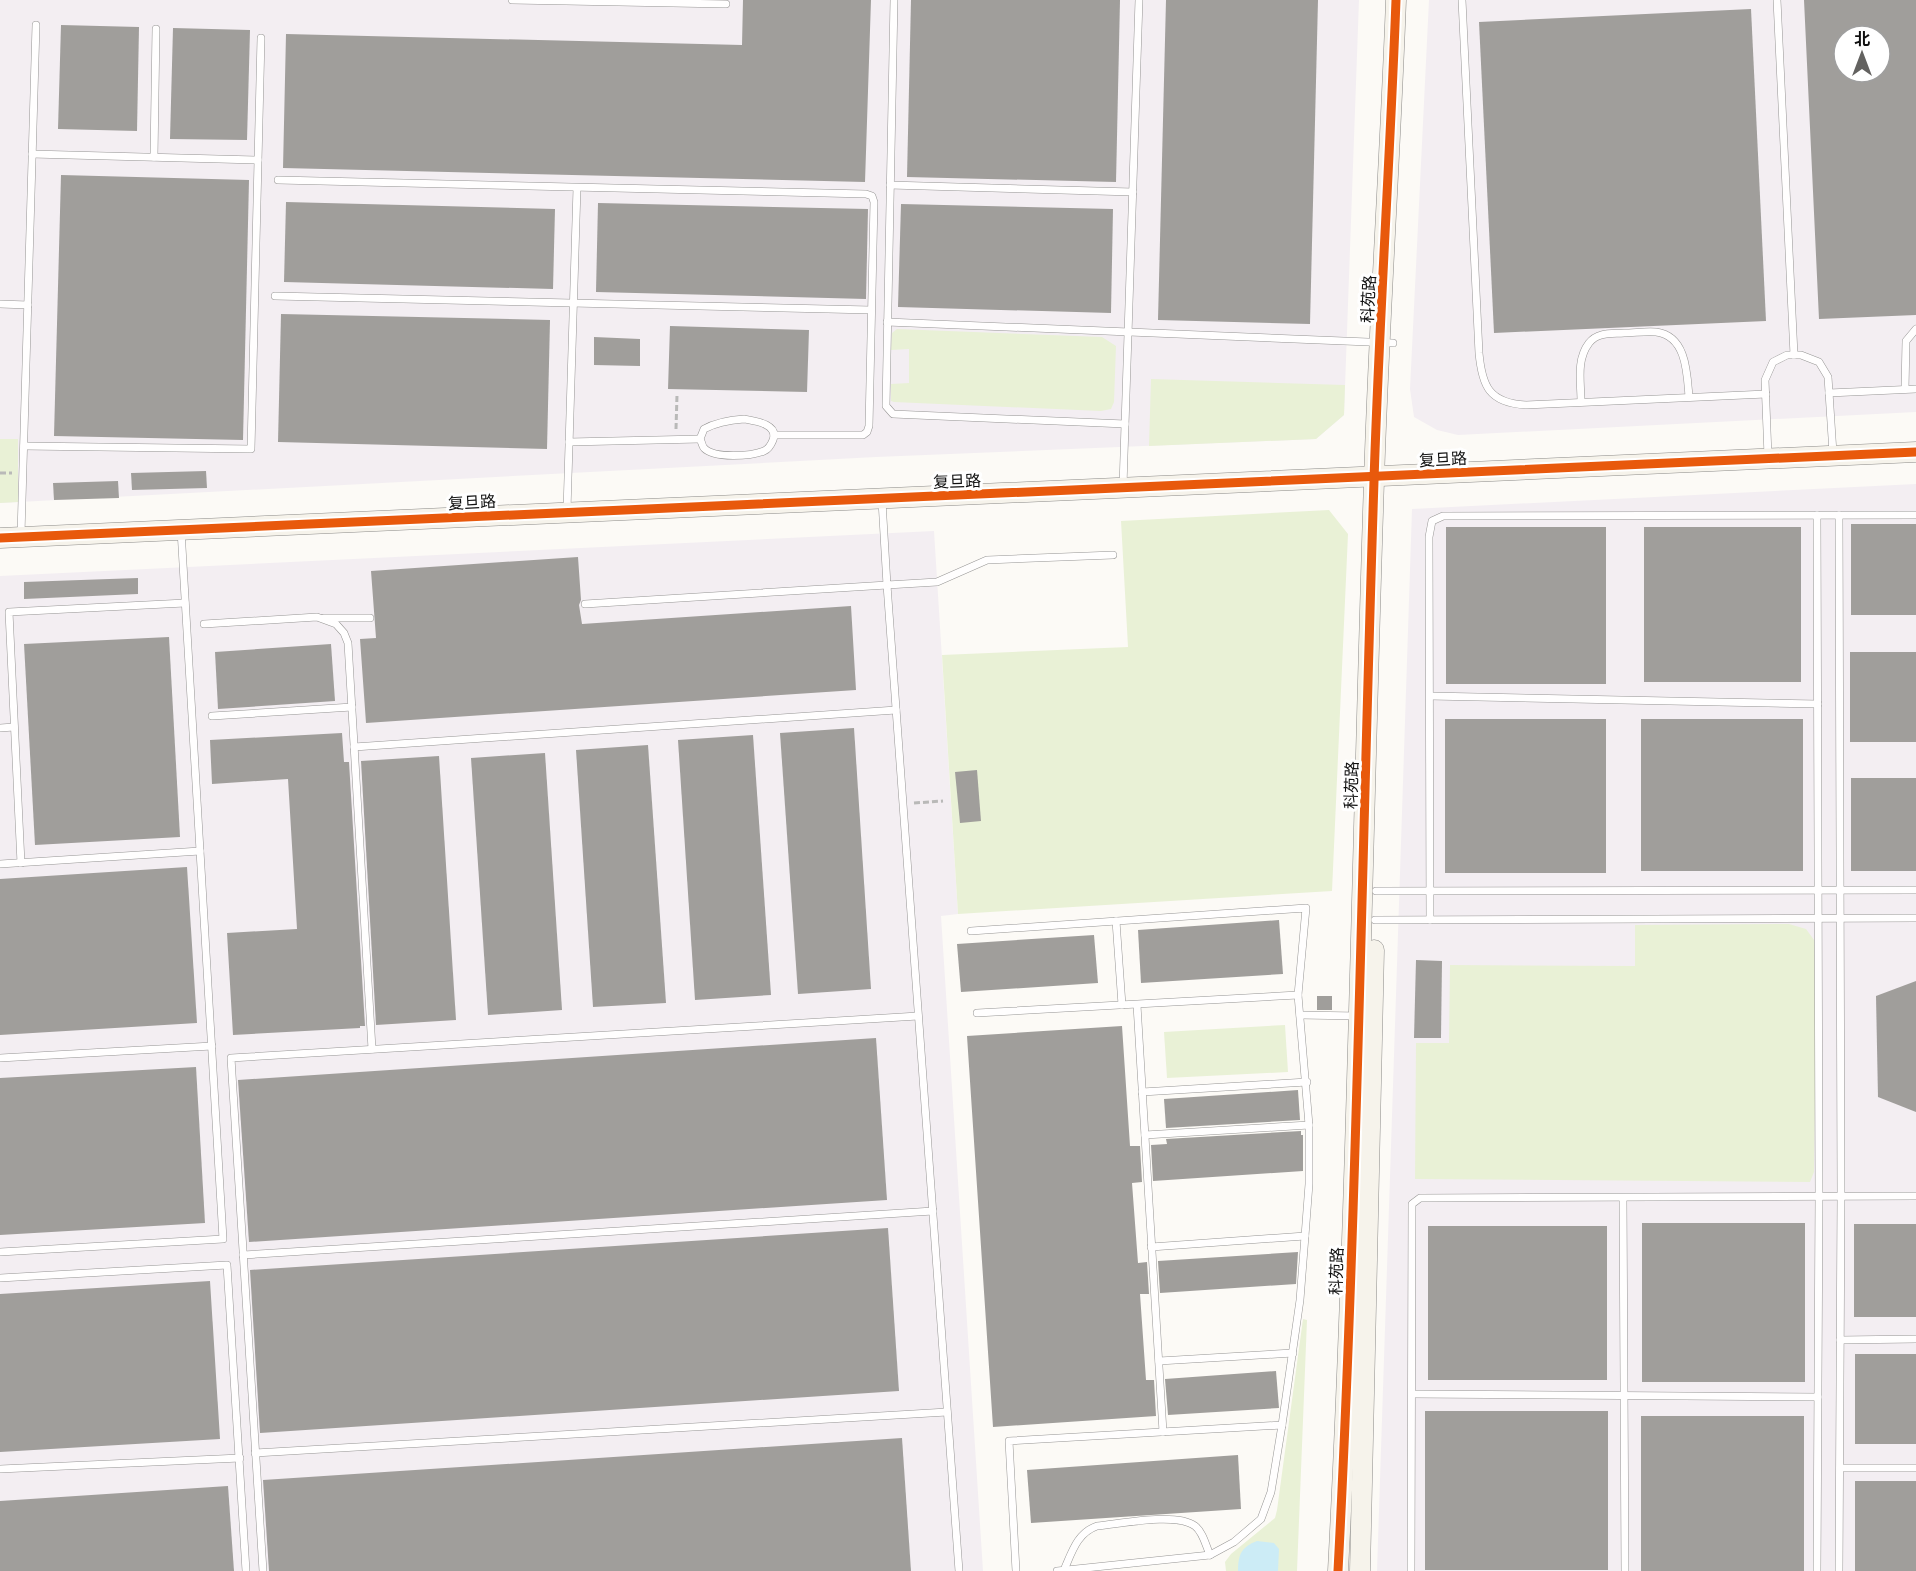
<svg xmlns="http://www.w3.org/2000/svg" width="1916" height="1571" font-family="'Source Serif 4','Noto Sans SC',serif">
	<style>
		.industrial { fill: #f3eef2; fill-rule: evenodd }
		.green { fill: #e9f1d6 }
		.water { fill: #ccecf6 }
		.building { fill: #a09e9b; fill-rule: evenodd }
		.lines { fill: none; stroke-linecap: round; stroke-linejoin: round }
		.lane-casing { stroke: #969594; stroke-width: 8 }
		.secondary-casing { stroke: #8d8c8a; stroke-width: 21 }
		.path { stroke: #b9b9b8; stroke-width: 3; stroke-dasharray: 6 3; stroke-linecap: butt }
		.lane { stroke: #fffefe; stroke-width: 7 }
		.secondary { stroke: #f6f3eb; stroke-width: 20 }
		.cycleway-casing { stroke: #fff; stroke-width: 13 }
		.cycleway { stroke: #e8590c; stroke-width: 9 }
		.labels { text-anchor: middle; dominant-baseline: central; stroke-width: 6; stroke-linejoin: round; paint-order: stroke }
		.street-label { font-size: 16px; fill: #101010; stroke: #fff }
	</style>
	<rect width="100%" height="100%" fill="#fcfaf6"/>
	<g class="industrial">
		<polygon points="0,0 1359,0 1344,415 1316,439 876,457 0,503"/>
		<path d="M1429,0H1916V412L1458,435L1437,430L1414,417L1410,389ZM1844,36H1880V72H1844Z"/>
		<polygon points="1916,484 1916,1571 1377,1571 1412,509"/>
		<polygon points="934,531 958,914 941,916 983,1571 0,1571 0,576"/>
	</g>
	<g class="green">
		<polygon points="897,329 1102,337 1116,346 1114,402 1111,409 1101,411 894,402 891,401 891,384 909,383 909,349 891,350 892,333"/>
		<polygon points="1151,379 1345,385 1344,415 1316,439 1149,446"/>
		<polygon points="0,439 18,439 18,502 0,503"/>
		<polygon points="1329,510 1348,534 1332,891 958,914 942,655 1128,647 1121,521"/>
		<polygon points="1789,924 1806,929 1817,944 1814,1172 1810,1182 1415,1179 1416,1043 1449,1043 1450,965 1635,966 1635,925"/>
		<polygon points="1285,1025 1288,1072 1167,1078 1164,1032"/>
		<polygon points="1303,1319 1307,1320 1297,1571 1226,1571 1225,1562 1231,1554 1275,1518 1277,1510"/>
	</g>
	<path class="water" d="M1257,1541L1274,1543L1279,1549L1278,1571H1238C1238,1555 1241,1547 1257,1541Z"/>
	<g class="building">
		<polygon points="743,0 871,0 865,182 283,168 286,34 742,45"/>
		<polygon points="911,0 1120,0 1116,182 907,177"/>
		<polygon points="1166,0 1318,0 1310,324 1158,320"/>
		<path d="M1804,0H1916V315L1819,319ZM1844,36H1880V72H1844Z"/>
		<polygon points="1751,9 1766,321 1494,333 1479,22"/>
		<polygon points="61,25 139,27 137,131 58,129"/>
		<polygon points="173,28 250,30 247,140 170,139"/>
		<polygon points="61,175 249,180 243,440 54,436"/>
		<polygon points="286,202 555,209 553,289 284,282"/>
		<polygon points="598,203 868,209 866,299 596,292"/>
		<polygon points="901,204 1113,209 1111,313 898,307"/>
		<polygon points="281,314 550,320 547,449 278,442"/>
		<polygon points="670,326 809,330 807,392 668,389"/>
		<polygon points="594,337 640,339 640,366 594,365"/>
		<polygon points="206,471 207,488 132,490 131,473"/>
		<polygon points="118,481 119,498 54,500 53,483"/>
		<rect x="1851" y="524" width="65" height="91"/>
		<rect x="1446" y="527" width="160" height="157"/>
		<rect x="1644" y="527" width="157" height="155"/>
		<polygon points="578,557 581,600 579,605 582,624 851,606 856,690 366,723 360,639 376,638 371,571"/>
		<polygon points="138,578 138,594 24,599 24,582"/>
		<polygon points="169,637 180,837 35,845 24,644"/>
		<polygon points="331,644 335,701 218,709 215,652"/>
		<rect x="1850" y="652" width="66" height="90"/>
		<rect x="1445" y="719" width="161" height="154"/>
		<rect x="1641" y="719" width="162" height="152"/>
		<polygon points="854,728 871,989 798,994 780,733"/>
		<polygon points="342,733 344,762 349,762 365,1026 360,1026 360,1028 233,1035 227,933 297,929 288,779 212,784 210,740"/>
		<polygon points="753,735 771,995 695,1000 678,740"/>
		<polygon points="648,745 666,1003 593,1007 576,750"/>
		<polygon points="545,753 562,1010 488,1015 471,758"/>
		<polygon points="439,756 456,1020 376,1025 361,761"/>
		<polygon points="977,770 981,821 960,823 955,772"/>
		<rect x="1851" y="778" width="65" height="93"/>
		<polygon points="187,867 197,1023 0,1035 0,879"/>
		<polygon points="1279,920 1283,974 1141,983 1138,930"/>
		<polygon points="1094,935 1098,983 961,992 957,944"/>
		<polygon points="1416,960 1442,961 1441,1038 1414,1038"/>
		<polygon points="1916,981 1916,1112 1878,1097 1876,996"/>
		<rect x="1317" y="996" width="15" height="14"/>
		<polygon points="1122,1026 1130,1146 1140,1146 1142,1182 1132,1183 1138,1263 1147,1262 1149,1294 1140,1294 1146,1380 1154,1380 1156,1416 993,1427 967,1036"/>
		<polygon points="876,1038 887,1200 249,1242 238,1080"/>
		<polygon points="196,1067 205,1223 0,1235 0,1078"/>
		<polygon points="1298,1090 1300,1120 1166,1128 1164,1099"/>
		<polygon points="1301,1131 1301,1135 1303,1135 1303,1171 1153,1181 1151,1145 1167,1144 1166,1139"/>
		<rect x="1642" y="1223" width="163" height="159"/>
		<rect x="1854" y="1224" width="62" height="93"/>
		<rect x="1428" y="1226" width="179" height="154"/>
		<polygon points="888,1228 899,1391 260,1433 250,1270"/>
		<polygon points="1298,1252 1296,1284 1160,1293 1158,1261"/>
		<polygon points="210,1281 220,1439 0,1452 0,1294"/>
		<rect x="1855" y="1354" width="61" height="90"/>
		<polygon points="1276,1371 1279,1408 1168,1415 1165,1379"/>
		<rect x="1425" y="1411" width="183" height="159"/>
		<rect x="1641" y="1416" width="163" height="155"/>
		<polygon points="902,1438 911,1571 269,1571 263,1480"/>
		<polygon points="1238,1455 1241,1509 1031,1523 1027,1470"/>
		<rect x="1855" y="1481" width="61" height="90"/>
		<polygon points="228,1486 234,1571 0,1571 0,1501"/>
	</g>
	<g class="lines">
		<g class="lane-casing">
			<g id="lane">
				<polyline points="512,0 726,4"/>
				<polyline points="894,0 886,406 893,414 1125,424"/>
				<path d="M1462,0L1479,353C1482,386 1489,403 1526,405L1766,394"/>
				<polyline points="1777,0 1794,355"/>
				<polyline points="32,154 258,160"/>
				<polyline points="154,157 156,29"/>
				<polyline points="278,180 866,194 872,196 874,202 869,426 867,432 863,435 774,435"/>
				<polyline points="890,185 1133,192"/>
				<polyline points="275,296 871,310"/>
				<polyline points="0,304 28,305"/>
				<polyline points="887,322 1393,343"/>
				<polyline points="1905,389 1906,341 1916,329"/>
				<polyline points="1829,393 1916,389"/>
				<path d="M1581,402C1581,382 1576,360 1589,343C1598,332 1611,334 1624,333C1634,333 1646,331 1656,332C1687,336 1687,374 1689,397"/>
				<path d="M744,419C755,421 779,424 773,440C771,445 769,449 764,451C752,456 714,459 704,448C702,446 702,442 700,439L704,429C717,422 729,420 744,419Z"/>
				<polyline points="569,442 700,439"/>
				<polyline points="24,446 251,449 261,38"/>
				<polyline points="1768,456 1765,380 1773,362 1787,355 1801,355 1819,362 1828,377 1833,453"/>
				<polyline points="1123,486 1139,0"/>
				<polyline points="882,501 887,585 937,582 987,560 1113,555"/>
				<polyline points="567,510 577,188"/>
				<polyline points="21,534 36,25"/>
				<polyline points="585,604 887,585 959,1571"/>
				<polyline points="324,618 370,618"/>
				<polyline points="204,624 317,617 336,624 344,633 348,643 372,1049"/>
				<polyline points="1430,696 1818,704"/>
				<polyline points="212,716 352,707"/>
				<polyline points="0,728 14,727"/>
				<polyline points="354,747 896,710"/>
				<polyline points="21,863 9,612 185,603"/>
				<polyline points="0,864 200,851"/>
				<polyline points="1376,891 1916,890"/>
				<polyline points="1375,920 1916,918"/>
				<polyline points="1430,920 1429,537 1432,521 1443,516 1916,515"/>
				<polyline points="1116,921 1122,1005"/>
				<polyline points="971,931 1306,908 1298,995 1309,1125 1309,1184 1305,1236 1151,1247"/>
				<polyline points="1137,1005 1163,1432"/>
				<polyline points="977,1013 1298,995"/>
				<polyline points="1300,1015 1358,1016"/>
				<polyline points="0,1058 212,1046"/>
				<polyline points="1142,1092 1307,1082"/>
				<polyline points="1145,1135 1309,1125"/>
				<polyline points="1623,1198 1625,1571"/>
				<polyline points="0,1252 223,1239 181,530"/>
				<polyline points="243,1255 933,1211"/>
				<polyline points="0,1278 227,1265 246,1571"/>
				<polyline points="1840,1340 1916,1339"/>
				<polyline points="1159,1361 1293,1353"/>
				<polyline points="1412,1394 1818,1397"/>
				<polyline points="255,1453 947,1412"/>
				<polyline points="1840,1468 1916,1468"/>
				<polyline points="0,1469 240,1458"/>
				<path d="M1064,1570C1072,1552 1077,1533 1097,1526C1120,1524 1176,1512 1195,1526C1203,1532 1206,1546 1210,1555"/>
				<polyline points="263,1571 231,1058 918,1016"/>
				<polyline points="1016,1571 1009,1441 1282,1425"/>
				<polyline points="1057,1571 1210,1555 1234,1542 1261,1519 1271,1492 1282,1425 1300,1300 1305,1236"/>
				<polyline points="1411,1571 1412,1204 1420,1198 1916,1196"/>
				<polyline points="1817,1571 1819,1197 1817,515"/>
				<polyline points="1839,1571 1841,1196 1839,515"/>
			</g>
		</g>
		<g class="secondary-casing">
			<g id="secondary">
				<polyline points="0,538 1916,452"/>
				<path d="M1338,1571C1357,1208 1362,845 1374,481C1379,321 1390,161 1396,0"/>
				<polyline points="1360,1571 1374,950"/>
			</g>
		</g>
		<g class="path">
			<polyline points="676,429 677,395"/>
			<polyline points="0,473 12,473"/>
			<polyline points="914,803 943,801"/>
		</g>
		<use href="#lane" class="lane"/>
		<use href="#secondary" class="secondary"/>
		<g class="cycleway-casing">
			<g id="cycleway">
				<polyline points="0,538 1916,452"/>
				<path d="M1338,1571C1357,1208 1362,845 1374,481C1379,321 1390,161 1396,0"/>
			</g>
		</g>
		<use href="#cycleway" class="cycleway"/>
	</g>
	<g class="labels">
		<g class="street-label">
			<text transform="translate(1368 299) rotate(-87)">科苑路</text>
			<text transform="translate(1443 459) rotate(-3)">复旦路</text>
			<text transform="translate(957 481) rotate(-2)">复旦路</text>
			<text transform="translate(472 502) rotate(-3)">复旦路</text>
			<text transform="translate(1351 785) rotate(-88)">科苑路</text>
			<text transform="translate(1336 1271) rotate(-88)">科苑路</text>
		</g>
	</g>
	<g transform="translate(1862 54)"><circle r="28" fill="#ffffff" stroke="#9f9f9f" stroke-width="1.5"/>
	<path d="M0-4.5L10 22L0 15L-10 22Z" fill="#636260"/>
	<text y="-9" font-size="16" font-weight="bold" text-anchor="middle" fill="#101010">北</text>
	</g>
</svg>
